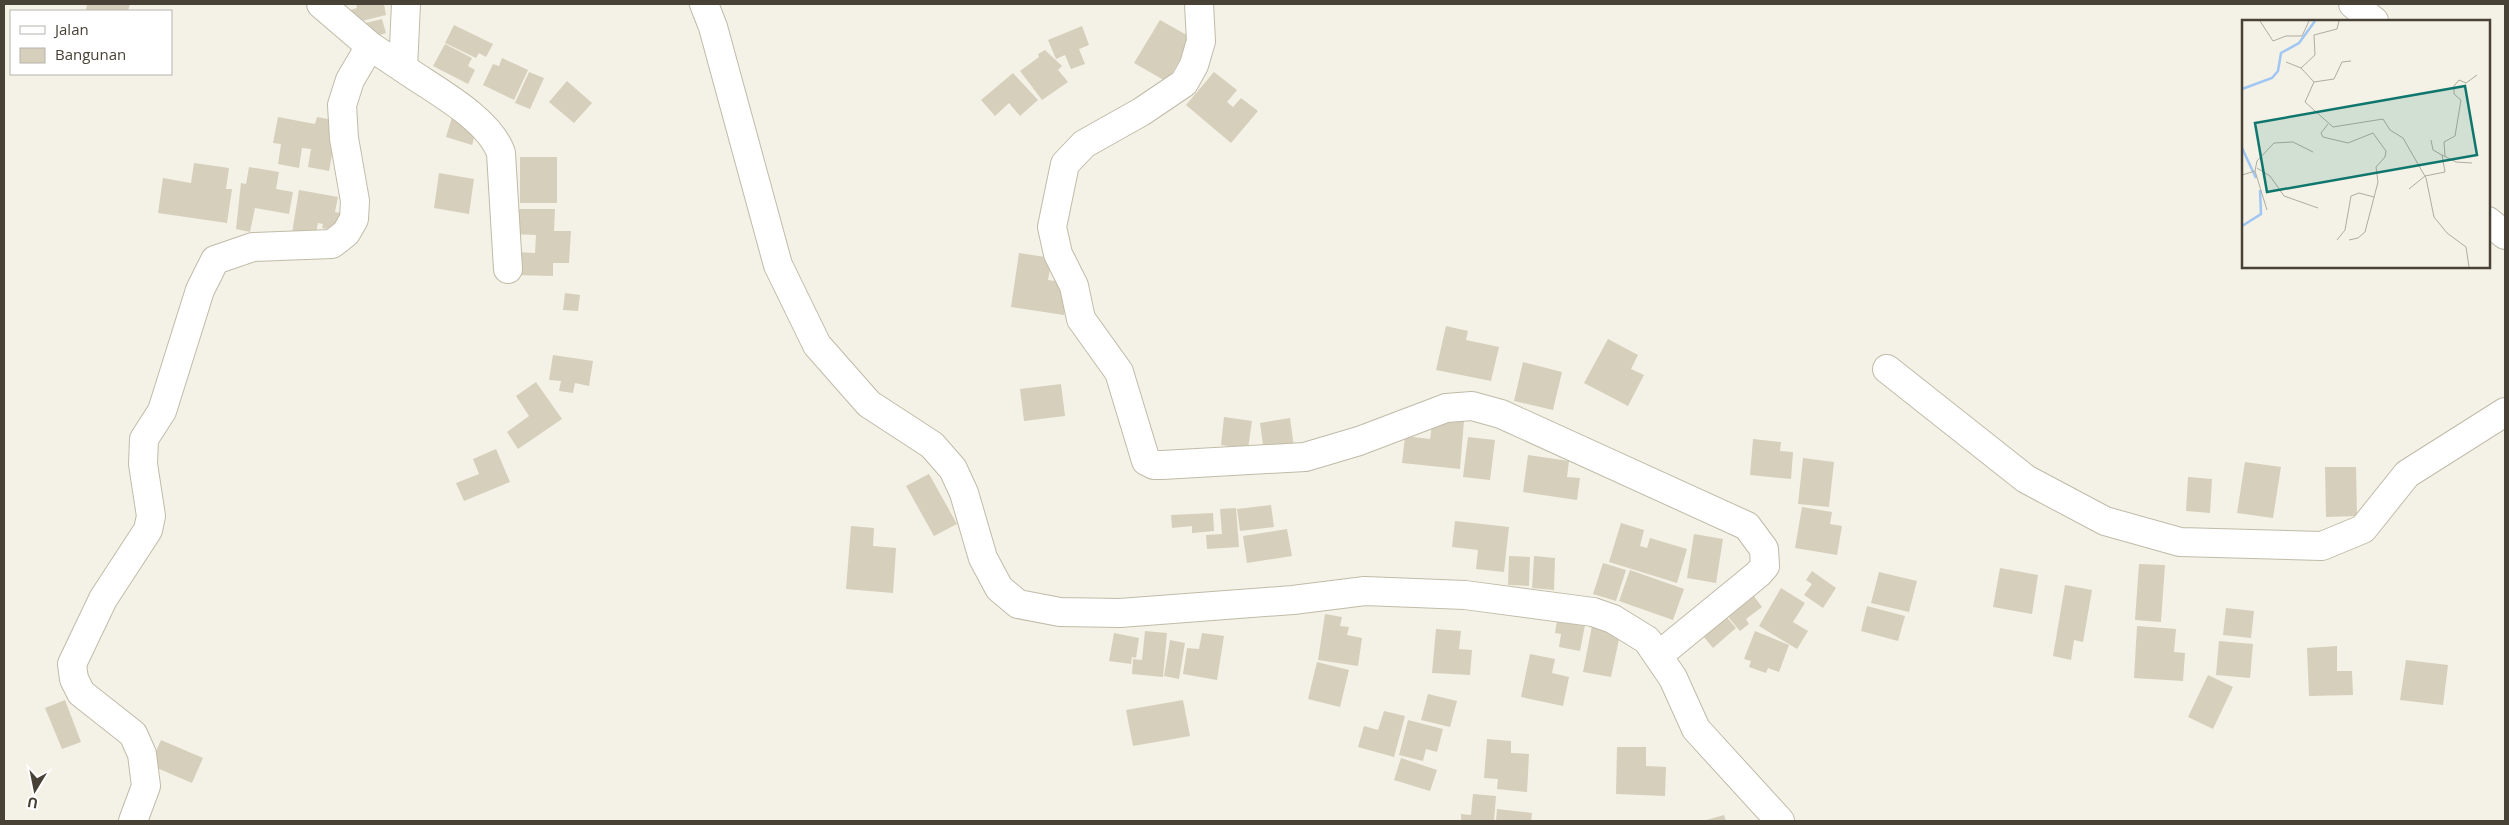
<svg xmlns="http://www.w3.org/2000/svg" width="2509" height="825" font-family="'Open Sans',sans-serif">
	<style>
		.building { fill: #d6cfbb }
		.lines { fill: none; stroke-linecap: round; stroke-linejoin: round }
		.minor-casing { stroke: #c0bba8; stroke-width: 30 }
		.minor { stroke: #fff; stroke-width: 28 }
		.inset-river { fill: none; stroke: #a0c6f3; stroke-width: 2.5 }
		.inset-road { fill: none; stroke: #afac9f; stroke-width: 1 }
		.view { fill: #0f766e; fill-opacity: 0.15; stroke: #0f766e; stroke-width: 2.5 }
		.inset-edge { fill: none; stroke: #474235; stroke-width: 2.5 }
	</style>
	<rect width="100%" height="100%" fill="#f4f2e6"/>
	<g class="building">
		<polygon points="87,4 130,4 128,11 86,10"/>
		<polygon points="356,4 384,4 386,15 354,23 350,10 357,8"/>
		<polygon points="382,19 386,33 369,38 365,23"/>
		<polygon points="1160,20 1192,38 1167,82 1134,63"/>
		<polygon points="454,25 493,44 486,57 479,53 476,58 445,43"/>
		<polygon points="1082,26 1089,45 1079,49 1085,64 1071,69 1065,55 1056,59 1048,40"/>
		<polygon points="445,44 472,58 468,66 475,70 468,84 433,66"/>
		<polygon points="1045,50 1062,66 1058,70 1068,82 1042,100 1020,71 1039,57 1038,54"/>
		<polygon points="502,58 528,70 514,100 483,85 493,64 499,66"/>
		<polygon points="529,72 544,78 530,109 515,103"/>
		<polygon points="1214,72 1237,90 1227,102 1233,107 1241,98 1258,111 1231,143 1186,105"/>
		<polygon points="1013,73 1038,100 1020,116 1009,103 995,116 981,100"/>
		<polygon points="567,81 592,103 574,123 549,102"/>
		<polygon points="453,114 479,122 472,145 446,137"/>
		<polygon points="278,117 315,124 317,117 338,121 329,171 308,167 311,149 302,148 299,168 278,164 281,144 273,143"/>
		<rect x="520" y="157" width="37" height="46"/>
		<polygon points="194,163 229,168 226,189 232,189 227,223 158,213 163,178 191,183"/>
		<polygon points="249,167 279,172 276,189 293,192 289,214 255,208 250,232 236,229 241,183 246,184"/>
		<polygon points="439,173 474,179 469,214 434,208"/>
		<polygon points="299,190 338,197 335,212 347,214 344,232 322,228 323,224 318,223 315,237 292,233"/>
		<polygon points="515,209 555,209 554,231 571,231 569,263 553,263 553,276 513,275 514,252 535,253 536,235 511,234"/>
		<polygon points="1019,253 1052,258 1048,280 1069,283 1064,315 1011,307"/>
		<polygon points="565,293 580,295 578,311 563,310"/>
		<polygon points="1446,326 1468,331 1466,340 1499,347 1491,381 1436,370"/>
		<polygon points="1608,339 1638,355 1631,369 1644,375 1628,406 1584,383"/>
		<polygon points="553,355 593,361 589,386 575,383 573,393 559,391 561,381 549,380"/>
		<polygon points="1523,362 1562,372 1553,410 1514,401"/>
		<polygon points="536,382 562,419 518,449 507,432 529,416 516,396"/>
		<polygon points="1061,384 1065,416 1024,421 1020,389"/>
		<polygon points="1224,417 1252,421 1248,449 1221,445"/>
		<polygon points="1290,418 1294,448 1264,452 1260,423"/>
		<polygon points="1433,418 1464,421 1460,469 1402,463 1405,436 1430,439"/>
		<polygon points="1468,437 1495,440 1490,480 1463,477"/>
		<polygon points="1753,439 1781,442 1780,451 1793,452 1791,479 1750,475"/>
		<polygon points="496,449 510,482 464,501 456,483 479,474 473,459"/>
		<polygon points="1528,455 1569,461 1567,477 1580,478 1577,500 1523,492"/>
		<polygon points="1803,458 1834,462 1829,507 1798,504"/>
		<polygon points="2245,462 2281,467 2273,518 2237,513"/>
		<polygon points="2325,467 2356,467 2357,516 2326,517"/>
		<polygon points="929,474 957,524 934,536 906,486"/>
		<polygon points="2188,477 2212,479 2210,513 2186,511"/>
		<polygon points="1271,505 1274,527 1240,531 1237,509"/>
		<polygon points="1802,507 1832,512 1830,524 1842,526 1837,555 1795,548"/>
		<polygon points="1236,508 1239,547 1207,549 1206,535 1222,534 1220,509"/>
		<polygon points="1213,513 1214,531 1192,533 1192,526 1172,528 1171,515"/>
		<polygon points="1455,521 1509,527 1504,572 1476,569 1478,550 1452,547"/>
		<polygon points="1621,523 1644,530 1640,546 1647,548 1650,538 1687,549 1677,583 1609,562"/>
		<polygon points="851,526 874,528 873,546 896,548 893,593 846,589"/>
		<polygon points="1287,529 1292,556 1247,563 1243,536"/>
		<polygon points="1694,534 1723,539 1716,583 1687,578"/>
		<polygon points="1509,556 1530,557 1529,586 1508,585"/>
		<polygon points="1534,556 1555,558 1554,590 1532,588"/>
		<polygon points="1603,563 1626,570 1616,601 1593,594"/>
		<polygon points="2139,564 2165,565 2161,622 2135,620"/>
		<polygon points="2000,568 2038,575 2032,614 1993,607"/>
		<polygon points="1630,570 1684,589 1673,620 1619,601"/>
		<polygon points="1812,571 1836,588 1823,608 1804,595 1812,584 1806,580"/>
		<polygon points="1879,572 1917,581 1909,612 1871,603"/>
		<polygon points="2065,585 2092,590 2083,642 2074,640 2071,660 2053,656"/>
		<polygon points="1781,588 1805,603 1793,622 1808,631 1797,649 1759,626"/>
		<polygon points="1750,591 1762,607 1746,619 1749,624 1740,631 1724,612"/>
		<polygon points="1867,606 1905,616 1898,641 1861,631"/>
		<polygon points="2226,608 2254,611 2251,638 2223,635"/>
		<polygon points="1723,613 1736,628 1713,648 1700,632"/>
		<polygon points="1325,614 1342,617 1340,626 1349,627 1347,635 1362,638 1358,666 1318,660"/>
		<polygon points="1557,620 1585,625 1580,651 1559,647 1561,634 1555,633"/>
		<polygon points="1592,626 1621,630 1611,677 1583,672"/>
		<polygon points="2137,626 2176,629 2174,652 2185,653 2183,681 2134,678"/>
		<polygon points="1436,629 1461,631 1459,649 1472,650 1470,675 1432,673"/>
		<polygon points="1145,631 1167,633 1163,677 1132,674 1133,659 1142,660"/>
		<polygon points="1755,631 1789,645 1779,672 1768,668 1766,673 1749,667 1751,661 1744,659"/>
		<polygon points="1114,633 1139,638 1136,658 1132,657 1131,664 1109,661"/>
		<polygon points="1202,633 1224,636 1217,680 1183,674 1187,648 1199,649"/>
		<polygon points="1170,640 1185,643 1179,679 1164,676"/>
		<polygon points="2219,641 2253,644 2250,678 2216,675"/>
		<polygon points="2337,646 2337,671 2352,671 2353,695 2309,696 2307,648"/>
		<polygon points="1530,654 1555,659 1552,673 1569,677 1563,706 1521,697"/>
		<polygon points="2406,660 2448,665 2443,705 2400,700"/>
		<polygon points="1317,662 1349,670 1340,707 1308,699"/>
		<polygon points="2208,675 2233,687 2213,729 2188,717"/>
		<polygon points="1428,694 1457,701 1450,727 1421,720"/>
		<polygon points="65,700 81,742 62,749 45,708"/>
		<polygon points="1183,700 1190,736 1133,746 1126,710"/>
		<polygon points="1384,711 1405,716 1394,757 1358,747 1364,726 1378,730"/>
		<polygon points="1408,720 1443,729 1437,752 1426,749 1423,761 1399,755"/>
		<polygon points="1487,739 1511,741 1511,753 1529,754 1527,792 1497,789 1498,779 1484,778"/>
		<polygon points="161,740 203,758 192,783 150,765"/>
		<polygon points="1617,747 1646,747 1646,766 1666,767 1665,796 1616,794"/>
		<polygon points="1401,758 1437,770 1430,791 1394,780"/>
		<polygon points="1473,794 1496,796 1494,821 1461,821 1461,814 1471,815"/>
		<polygon points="1497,809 1532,813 1531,821 1496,821"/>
		<polygon points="1724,815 1726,821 1703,821"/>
	</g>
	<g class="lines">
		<g class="minor-casing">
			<g id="minor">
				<polyline points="321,4 370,46 403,68 406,4"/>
				<polyline points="704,4 713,27 778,265 817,345 869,404 932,445 953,469 964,493 983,558 999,588 1018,604 1060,612 1120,613 1293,600 1365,591 1465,595 1593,612 1613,619 1647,640 1673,678 1696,729 1780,821"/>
				<polyline points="1199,4 1201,41 1194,65 1184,83 1141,112 1084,144 1065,164 1052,227 1058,254 1074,286 1081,319 1119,372 1146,461 1154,465 1162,465 1305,457 1359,441 1446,408 1472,406 1501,414 1747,526 1764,549 1765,566 1758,574 1659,655"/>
				<polyline points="2353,4 2374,21"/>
				<path d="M403,68C434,90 489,118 501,153L508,269"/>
				<polyline points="2488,221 2505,235"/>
				<polyline points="1887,369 2026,479 2105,521 2180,542 2322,546 2363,529 2407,474 2505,412"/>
				<polyline points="133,821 146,786 142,754 133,734 81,693 74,679 72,664 103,599 148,530 151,516 143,464 144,439 162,411 200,290 215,260 253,247 332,244 346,233 354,219 355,201 344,138 342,105 350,80 370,46"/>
			</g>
		</g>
		<use href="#minor" class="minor"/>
	</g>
	<g transform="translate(2242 20)">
		<rect width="248" height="248" fill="#f4f2e6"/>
		<path class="inset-river" d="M0,69L30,58L36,51L39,33L57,23L73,1M0,128L14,158M0,206L19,194L18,170"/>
		<path class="inset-road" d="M18,1L31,21L44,16H60L67,1M97,1L95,9L72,15L73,35L59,48L72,62L63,82L91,107L141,99L148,110L161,118L184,158L192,197L205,213L224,227L227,247M44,42L59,48M72,62L92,59L100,42L109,41M86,104L79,113L81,117L106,123L131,113L144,131L143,137L134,147L136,162L123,212L116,218L107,220M189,120L191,130L200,135M203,136L202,122L213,116L219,80L212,74V66L217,60L224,63L235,55M15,148L28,156L42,176L76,188M13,151L25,190M0,155L13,151L15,141L32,123L51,122L71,132M167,169L183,156L203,152L200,135L214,142L230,143M95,220L103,210L109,176L117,173L132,177"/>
		<path class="view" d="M223,66L235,135L25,172L13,103Z"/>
		<rect width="248" height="248" class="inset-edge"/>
	</g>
	<rect width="2509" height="825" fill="none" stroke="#474235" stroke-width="10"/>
	<rect x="10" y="10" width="162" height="65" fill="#ffffff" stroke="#b5b3ae"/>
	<rect x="20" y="26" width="25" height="8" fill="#ffffff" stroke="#b5b3ae"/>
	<text x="55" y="35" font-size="15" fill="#474235">Jalan</text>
	<rect x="20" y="48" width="25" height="15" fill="#d6cfbb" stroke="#b5b3ae"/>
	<text x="55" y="60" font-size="15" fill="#474235">Bangunan</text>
	<g transform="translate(35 790) rotate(190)" stroke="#ffffff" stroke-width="4" paint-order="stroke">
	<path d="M0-4L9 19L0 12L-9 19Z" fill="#474235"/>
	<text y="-8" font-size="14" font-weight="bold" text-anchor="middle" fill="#474235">U</text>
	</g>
</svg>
